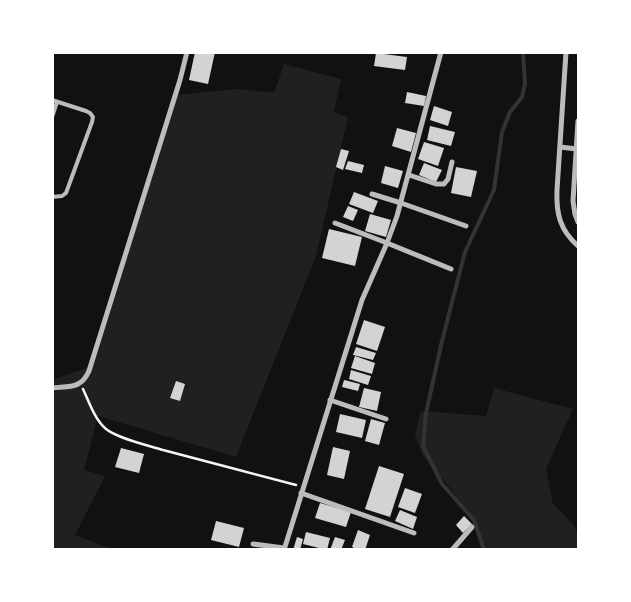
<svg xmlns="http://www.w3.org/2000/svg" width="631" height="602" font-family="'Libre Baskerville',serif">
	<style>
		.green { fill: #202020 }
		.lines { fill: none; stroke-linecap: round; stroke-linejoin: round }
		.stream { stroke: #333; stroke-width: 4 }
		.building { fill: #d3d3d3 }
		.path { stroke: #f5f5f5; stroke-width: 2.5 }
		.service { stroke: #bcbcbc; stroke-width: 4 }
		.minor { stroke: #bcbcbc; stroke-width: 5 }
	</style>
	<rect width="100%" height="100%" fill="#111"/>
	<g class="green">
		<polygon points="284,64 341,79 334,112 348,117 316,256 236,457 98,416 84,470 105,476 75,535 112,549 53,549 52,380 94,365 177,95 237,89 274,93"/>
		<polygon points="494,388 573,409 546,469 553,504 574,525 578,535 578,549 486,549 475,520 442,478 423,456 415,435 421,411 486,416"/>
	</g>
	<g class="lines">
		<polyline class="stream" points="484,550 474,520 442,484 423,446 426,413 442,341 465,252 494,190 502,132 510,112 522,97 525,84 523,52"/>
	</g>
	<g class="building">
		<polygon points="195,52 215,52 208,84 189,80"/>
		<polygon points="376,53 407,57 405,70 374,66"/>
		<polygon points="407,92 426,96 424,106 405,103"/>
		<polygon points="434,106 452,112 448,126 430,120"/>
		<polygon points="430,126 455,132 451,146 427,140"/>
		<polygon points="397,128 416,133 411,152 392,146"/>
		<polygon points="424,142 444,148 438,166 418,159"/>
		<polygon points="341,149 349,151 343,170 336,167"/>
		<polygon points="348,161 364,165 362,173 345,169"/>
		<polygon points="424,163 442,170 436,182 419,175"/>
		<polygon points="385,166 403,171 398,188 381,183"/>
		<polygon points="456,167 477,171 471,197 451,193"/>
		<polygon points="354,192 378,201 373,213 349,204"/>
		<polygon points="348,206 358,210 353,221 343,217"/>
		<polygon points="370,214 391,220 386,237 365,231"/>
		<polygon points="329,229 362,237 355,266 322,258"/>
		<polygon points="364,320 385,327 377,351 356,344"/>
		<polygon points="356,347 376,353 373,360 353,355"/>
		<polygon points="355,356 375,363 372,374 351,368"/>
		<polygon points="351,370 371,376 368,385 349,379"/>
		<polygon points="344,380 360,384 358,391 342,387"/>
		<polygon points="176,381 185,384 180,401 170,398"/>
		<polygon points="364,388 381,392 377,411 359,407"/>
		<polygon points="340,414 366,420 362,438 336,432"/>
		<polygon points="371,419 385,423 379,445 365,441"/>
		<polygon points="333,447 350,451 344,479 327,475"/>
		<polygon points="121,448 144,454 139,473 115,467"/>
		<polygon points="379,466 404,474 390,517 365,509"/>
		<polygon points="405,488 422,494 415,513 398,507"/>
		<polygon points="320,503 351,512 346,527 315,518"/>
		<polygon points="400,510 417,517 413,529 395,521"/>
		<polygon points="464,516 472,524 463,533 456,525"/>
		<polygon points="216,521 244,528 239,547 211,540"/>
		<polygon points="358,530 370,535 365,550 359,550 352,547"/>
		<polygon points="306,532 330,538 327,550 303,544"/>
		<polygon points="297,537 303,539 300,550 293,550"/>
		<polygon points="335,537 345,540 341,550 330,550"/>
	</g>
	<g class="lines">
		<path class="path" d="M83,389C89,402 95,420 106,429C119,439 147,445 163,450C207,462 252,473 296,485"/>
		<g class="service">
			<polyline points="52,100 86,111 90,113 93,117 92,122 66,193 62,196 52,197"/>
			<polyline points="52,117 57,102"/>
		</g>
		<g class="minor">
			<path d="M566,52L557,190C556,214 560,230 578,246"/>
			<polyline points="578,121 573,201 575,214 578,222"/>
			<polyline points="560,147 577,149"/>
			<polyline points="409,175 436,184 444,184 448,179 452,162"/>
			<polyline points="372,194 401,203 466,226"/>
			<polyline points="335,223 387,243 451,269"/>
			<path d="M52,388C70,386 81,389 89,371L180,80L187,52"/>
			<polyline points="330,400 386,419"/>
			<polyline points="301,493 414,533"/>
			<polyline points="253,544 284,548"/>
			<polyline points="284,550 362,300 387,243 397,216 441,52"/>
			<polyline points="452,550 472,527"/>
		</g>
	</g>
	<rect width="631" height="602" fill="none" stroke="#ffffff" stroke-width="108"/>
</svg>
